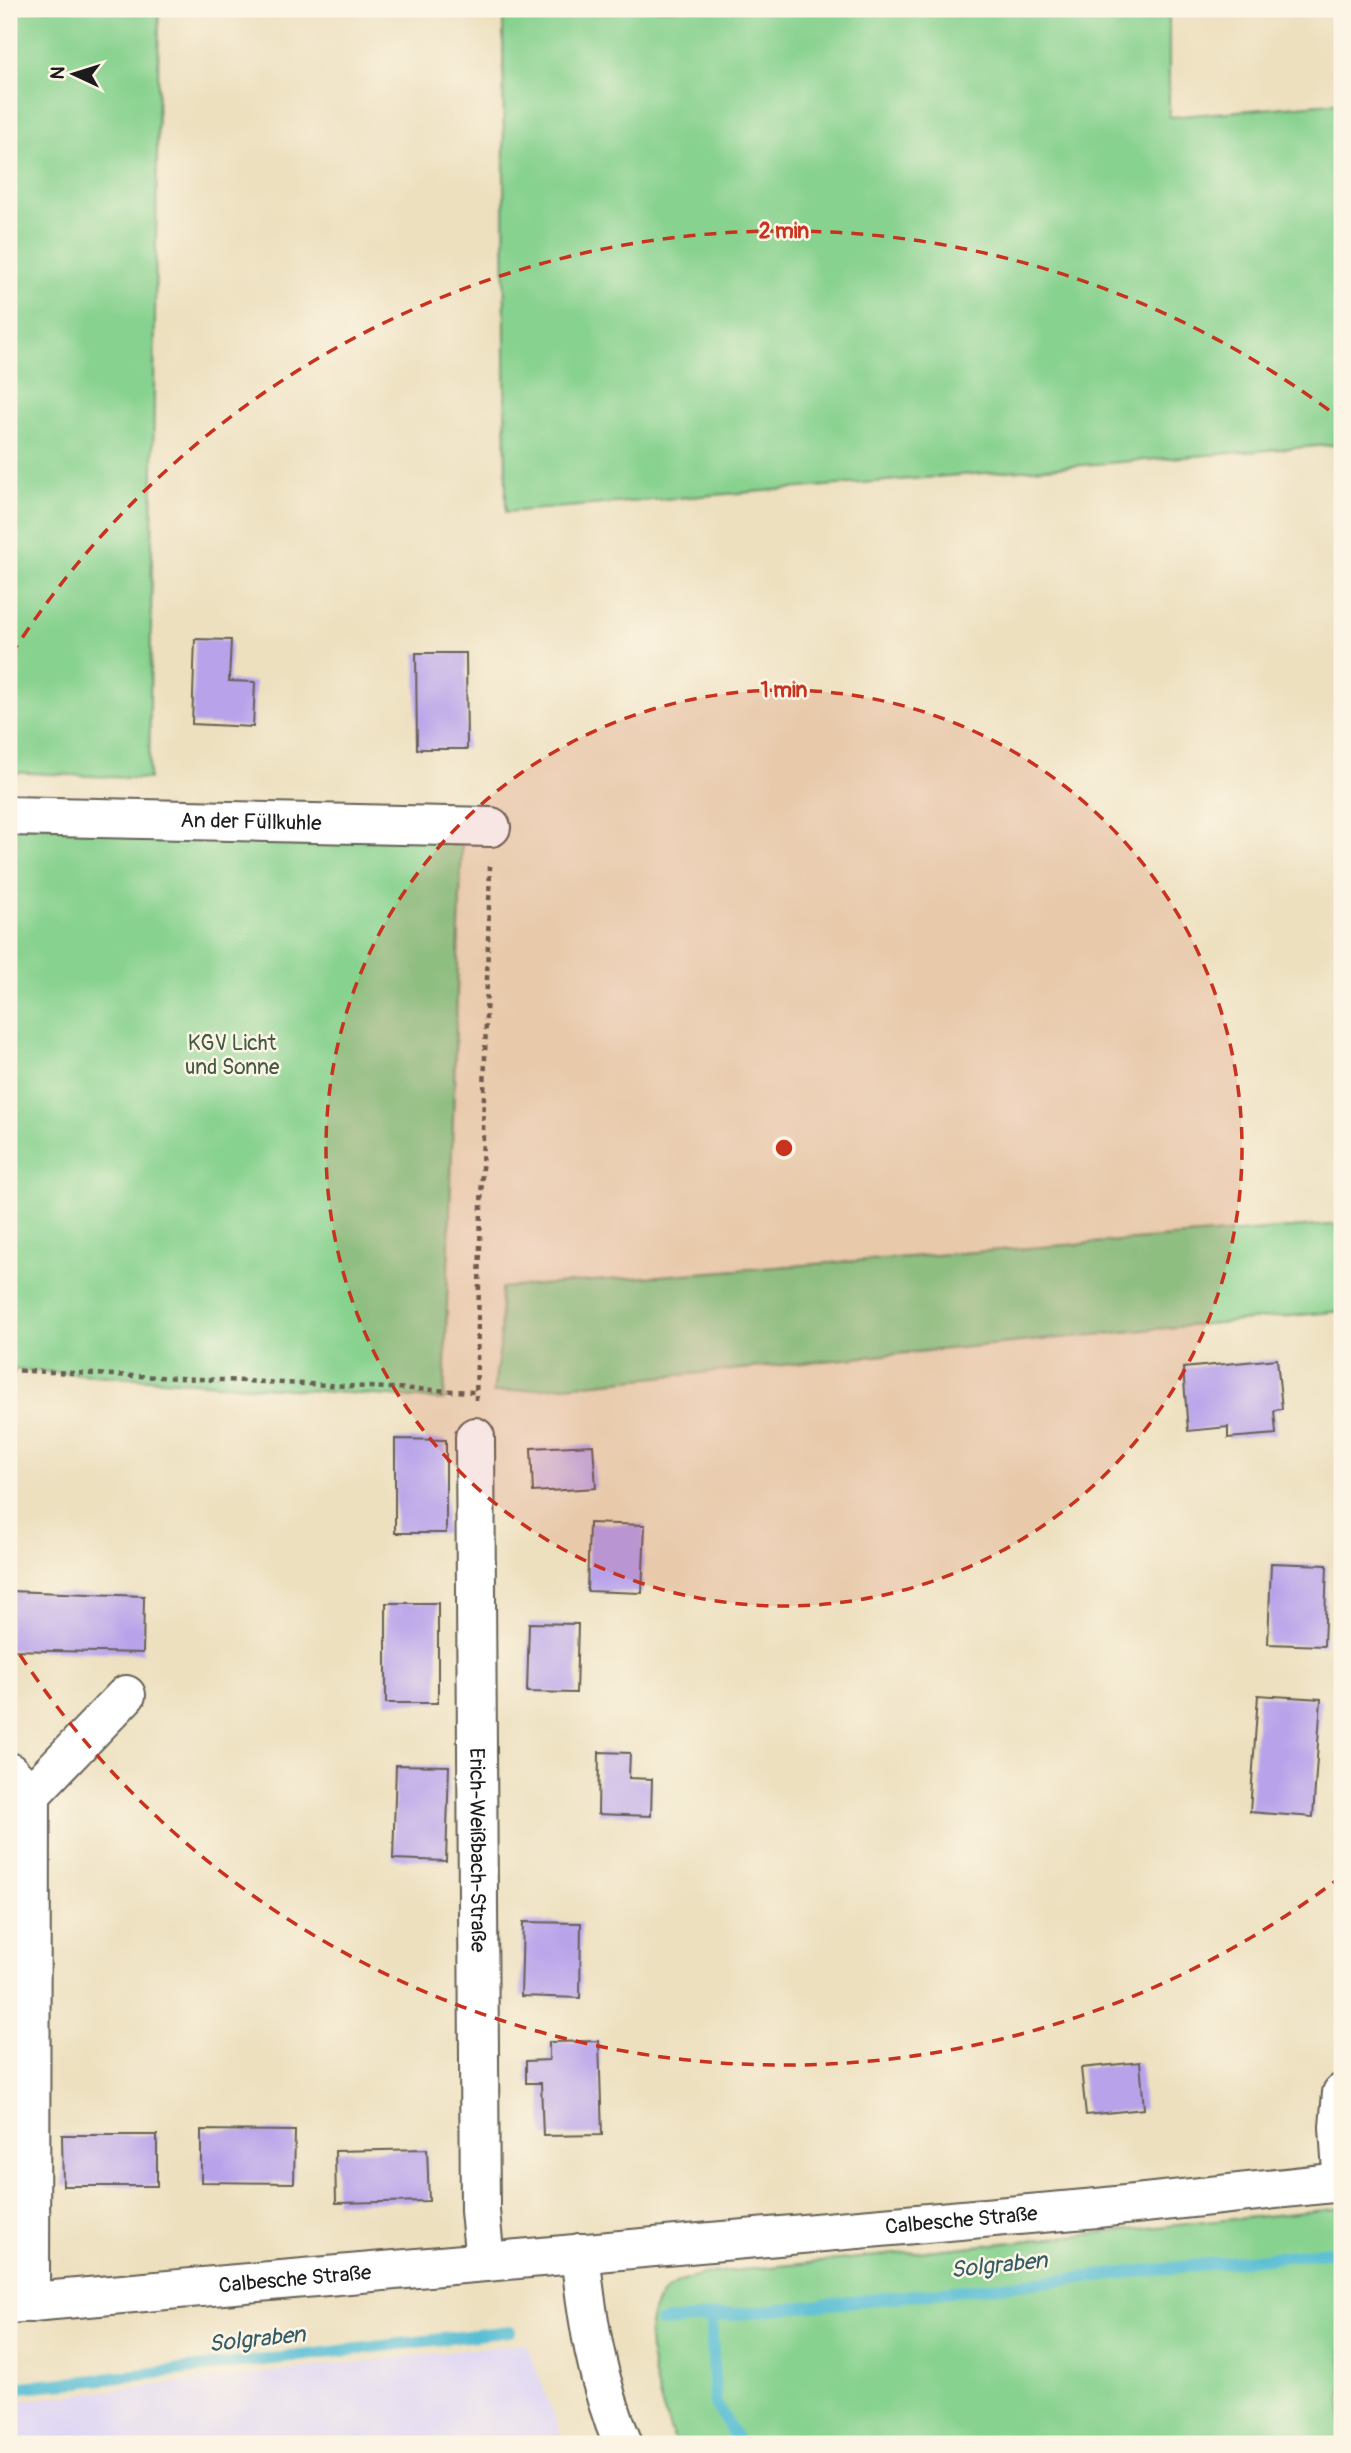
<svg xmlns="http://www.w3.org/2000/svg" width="1351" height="2453" font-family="Pangolin,sans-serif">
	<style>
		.built { fill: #ded5f5 }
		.green { fill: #88d28f; stroke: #527756; stroke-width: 2 }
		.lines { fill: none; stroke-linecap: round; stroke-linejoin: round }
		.stream { stroke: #56bdd4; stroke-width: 12 }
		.building { fill: #b8a3ea }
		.minor-casing { stroke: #656155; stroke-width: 42 }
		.major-casing { stroke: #656155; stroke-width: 42 }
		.path { stroke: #656155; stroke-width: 4.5; stroke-dasharray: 5 5; stroke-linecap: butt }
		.minor { stroke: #fff; stroke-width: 38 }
		.major { stroke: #fff; stroke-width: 38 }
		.ring { fill: none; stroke: #c8321e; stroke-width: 3.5; stroke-dasharray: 12 9 }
		.labels { text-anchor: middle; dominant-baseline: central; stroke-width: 5; stroke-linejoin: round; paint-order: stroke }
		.street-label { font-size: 21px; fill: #1c1c1c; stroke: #fcf5e5 }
		.park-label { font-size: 21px; fill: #425c44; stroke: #fcf5e5 }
		.water-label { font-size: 23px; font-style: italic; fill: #335c66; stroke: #fcf5e5 }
		.centre { fill: #c8321e; stroke: #fcf5e5; stroke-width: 3.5 }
		.ring-label { font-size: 21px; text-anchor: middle; font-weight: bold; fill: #c8321e; stroke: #fcf5e5; stroke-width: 5; stroke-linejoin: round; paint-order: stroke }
	</style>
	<rect width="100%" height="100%" fill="#fcf5e5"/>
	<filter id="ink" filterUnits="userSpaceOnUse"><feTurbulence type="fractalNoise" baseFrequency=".0143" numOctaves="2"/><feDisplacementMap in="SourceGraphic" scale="14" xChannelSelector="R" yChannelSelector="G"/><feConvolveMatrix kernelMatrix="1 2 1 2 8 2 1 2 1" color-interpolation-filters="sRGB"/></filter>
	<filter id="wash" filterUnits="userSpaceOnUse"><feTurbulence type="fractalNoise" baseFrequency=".00686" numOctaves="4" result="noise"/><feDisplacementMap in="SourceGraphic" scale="28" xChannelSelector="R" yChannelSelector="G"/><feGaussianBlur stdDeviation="1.57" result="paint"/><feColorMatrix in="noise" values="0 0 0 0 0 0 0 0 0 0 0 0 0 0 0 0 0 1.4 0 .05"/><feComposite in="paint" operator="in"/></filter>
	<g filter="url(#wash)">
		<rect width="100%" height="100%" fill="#ede0bf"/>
		<polygon class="built" points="526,2343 565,2444 9,2444 9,2402"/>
		<g class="green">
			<polygon points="9,9 159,9 149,779 9,772"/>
			<polygon points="503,9 1169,9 1169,117 1342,102 1342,444 506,512"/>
			<polygon points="9,825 462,836 444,1400 9,1369"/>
			<polygon points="1342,1224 1342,1311 493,1393 500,1347 501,1288"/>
			<path d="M1342,2208V2444H676C661,2407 632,2329 663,2294C675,2280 695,2277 712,2273Z"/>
		</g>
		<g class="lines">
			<g class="stream">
				<polyline points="711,2318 715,2402 739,2444"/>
				<polyline points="661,2322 1342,2250"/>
				<polyline points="9,2388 78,2382 510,2331"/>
			</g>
		</g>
		<g id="blocks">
			<g class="building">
				<polygon points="195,639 231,640 229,681 255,682 253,727 192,724"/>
				<polygon points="416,653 466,653 467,749 417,749"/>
				<polygon points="1277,1359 1282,1409 1274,1410 1276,1434 1228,1438 1228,1427 1188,1431 1183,1368"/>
				<polygon points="395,1439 446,1440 446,1533 395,1533"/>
				<polygon points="593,1445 596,1488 533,1492 531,1448"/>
				<polygon points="589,1523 645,1525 642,1593 587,1591"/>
				<polygon points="1271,1563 1327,1565 1324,1646 1268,1644"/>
				<polygon points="9,1591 144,1596 143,1653 9,1650"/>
				<rect x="386" y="1603" width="52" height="100"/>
				<polygon points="529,1623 578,1624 576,1693 527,1692"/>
				<polygon points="1258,1695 1321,1699 1313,1817 1250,1812"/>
				<polygon points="599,1752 630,1753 629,1778 652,1779 651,1816 598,1814"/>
				<polygon points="396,1765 449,1766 446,1861 393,1859"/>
				<polygon points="523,1922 581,1923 580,1998 521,1996"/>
				<polygon points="599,2041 602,2135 543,2136 541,2083 526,2083 526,2061 549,2060 549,2042"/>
				<polygon points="1140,2062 1144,2109 1086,2115 1081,2068"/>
				<polygon points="201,2130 295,2131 294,2183 201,2182"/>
				<polygon points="62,2135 157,2135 157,2186 63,2186"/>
				<polygon points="427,2149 429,2201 336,2203 335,2151"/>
			</g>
		</g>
	</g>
	<g filter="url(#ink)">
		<use href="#blocks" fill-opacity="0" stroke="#656155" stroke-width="2"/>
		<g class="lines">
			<g class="minor-casing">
				<g id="minor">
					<path id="s1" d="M9,816L491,827"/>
					<path id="s2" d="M475,1437L480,2211L485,2262"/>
					<polyline points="9,1772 31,1794 30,2303"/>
					<polyline points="31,1794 126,1695"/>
					<polyline points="1342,2093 1339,2127 1342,2172"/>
					<path d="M580,2253C587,2319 597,2383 623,2444"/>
				</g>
			</g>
			<g class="major-casing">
				<g id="major">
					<path id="s3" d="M9,2304L1097,2208L1342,2182"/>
				</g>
			</g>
			<g class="path">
				<polyline points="9,1370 476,1392"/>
				<polyline points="476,1400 490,866"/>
			</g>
			<use href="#minor" class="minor"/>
			<use href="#major" class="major"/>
		</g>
	</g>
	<circle cx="784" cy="1148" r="458" fill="#c8321e" fill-opacity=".12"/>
	<g class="ring">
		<circle cx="784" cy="1148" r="458"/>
		<path d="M1342 1876A917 917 0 0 1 11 1641M11 655A917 917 0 0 1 1342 420"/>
	</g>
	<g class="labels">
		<g class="street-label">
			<text stroke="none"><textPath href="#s1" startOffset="242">An der Füllkuhle</textPath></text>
			<text stroke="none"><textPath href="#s2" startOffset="413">Erich-Weißbach-Straße</textPath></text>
			<text stroke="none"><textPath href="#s3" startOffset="956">Calbesche Straße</textPath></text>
			<text stroke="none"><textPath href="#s3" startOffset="287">Calbesche Straße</textPath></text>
		</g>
		<g class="park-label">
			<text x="232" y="1043">KGV Licht<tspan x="232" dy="24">und Sonne</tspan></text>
		</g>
		<g class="water-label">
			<text transform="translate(999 2265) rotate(-6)">Solgraben</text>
			<text transform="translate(257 2339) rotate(-6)">Solgraben</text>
		</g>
	</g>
	<circle cx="784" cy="1148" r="10" class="centre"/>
	<g class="ring-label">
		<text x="784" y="238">2 min</text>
		<text x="784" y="697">1 min</text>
	</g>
	<rect width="1351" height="2453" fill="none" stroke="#fcf5e5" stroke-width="35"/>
	<g transform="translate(74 74) rotate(274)" stroke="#fcf5e5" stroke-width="5" paint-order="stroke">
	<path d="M0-5L12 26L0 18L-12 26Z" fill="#1c1c1c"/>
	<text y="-10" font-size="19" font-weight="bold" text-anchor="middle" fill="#1c1c1c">N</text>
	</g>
</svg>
